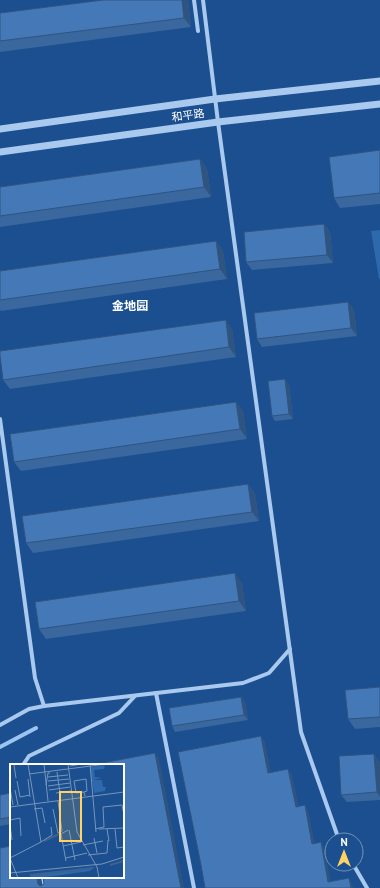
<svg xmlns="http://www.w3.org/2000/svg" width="380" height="888" font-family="'PT Sans','Noto Sans SC',sans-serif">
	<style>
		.green { fill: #2e69ad }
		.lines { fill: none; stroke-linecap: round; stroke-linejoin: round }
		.stream { stroke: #9cc4f0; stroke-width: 4 }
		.minor { stroke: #a9c9ee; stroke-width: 4 }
		.tertiary { stroke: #a9c9ee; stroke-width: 7 }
		.wall { fill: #3a679d }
		.shaded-wall { fill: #305480 }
		.building { fill: #4478b7; stroke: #305480 }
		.labels { text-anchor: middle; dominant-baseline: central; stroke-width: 3; stroke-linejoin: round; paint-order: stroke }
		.street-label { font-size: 11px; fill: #fff; stroke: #1b4f8f }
		.neighbourhood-label { font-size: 12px; font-weight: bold; fill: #fff; stroke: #1b4f8f }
		.inset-river { fill: none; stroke: #3c6290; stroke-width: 2 }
		.inset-road { fill: none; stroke: #7695bc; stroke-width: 1 }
		.view { fill: #ffd166; fill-opacity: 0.15; stroke: #ffd166; stroke-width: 2 }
		.inset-edge { fill: none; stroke: #fff; stroke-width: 2 }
	</style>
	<rect width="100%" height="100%" fill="#1b4f8f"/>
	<polygon class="green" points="380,230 380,279 379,279 371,231"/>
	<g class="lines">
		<polyline class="stream" points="0,747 36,728"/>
		<g class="minor">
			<polyline points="194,0 198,31"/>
			<polyline points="203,0 218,122 301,732 339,840"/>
			<polyline points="0,419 35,678 44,706 29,709 0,725"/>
			<polyline points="156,693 194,888"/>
			<polyline points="44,706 243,683 269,673 290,649"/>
			<polyline points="23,765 29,756 119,713 135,696"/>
			<polyline points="353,864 367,888"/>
			<polyline points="43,877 45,888"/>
		</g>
		<g class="tertiary">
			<polyline points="0,129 215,99 380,81"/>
			<polyline points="0,152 218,122 380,104"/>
		</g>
	</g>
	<g class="wall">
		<polygon points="188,0 191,27 0,52 0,13"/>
		<polygon points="380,150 380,204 340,208 334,198"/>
		<polygon points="200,159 207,169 211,197 0,227 0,187"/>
		<polygon points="324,224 330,232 333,263 252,270 246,262"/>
		<polygon points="216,241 223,251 227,279 1,311 0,310 0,271"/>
		<polygon points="348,302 354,310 357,336 262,347 257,339"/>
		<polygon points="232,329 236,357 10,389 3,380"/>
		<polygon points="289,384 293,419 275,421 272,416"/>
		<polygon points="236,402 243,411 247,439 21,471 14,462"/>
		<polygon points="248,484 255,494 259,521 33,553 26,543"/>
		<polygon points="242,583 246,611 46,639 39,629"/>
		<polygon points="380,687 380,727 355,729 348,719"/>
		<polygon points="241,697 245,702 248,720 175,732 172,726"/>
		<polygon points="380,762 380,800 347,802 341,795"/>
		<polygon points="11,793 11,824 0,826 0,795"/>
	</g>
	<g class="shaded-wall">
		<polygon points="182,0 188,0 191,27 184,18"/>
		<polygon points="200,159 207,169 211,197 204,187"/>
		<polygon points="324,224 330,232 333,263 327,255"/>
		<polygon points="216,241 223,251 227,279 220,269"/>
		<polygon points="348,302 354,310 357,336 351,328"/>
		<polygon points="226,320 232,329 236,357 229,347"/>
		<polygon points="285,379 289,384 293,419 289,414"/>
		<polygon points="236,402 243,411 247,439 240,429"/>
		<polygon points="248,484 255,494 259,521 252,512"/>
		<polygon points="235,573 242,583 246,611 239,601"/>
		<polygon points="241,697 245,702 248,720 244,715"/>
		<polygon points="261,736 265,742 272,778 268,773"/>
		<polygon points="155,753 159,758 184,888 181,888"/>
		<polygon points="374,754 380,762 380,797 377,792"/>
		<polygon points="288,769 292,774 300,812 296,807"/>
		<polygon points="305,805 308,810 316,850 312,844"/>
		<polygon points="321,842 324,848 332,887 328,882"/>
		<polygon points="37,877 40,877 42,888 38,884"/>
		<polygon points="349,878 352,883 353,888 351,888"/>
	</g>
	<g class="building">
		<polygon points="103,0 182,0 184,18 0,41 0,13"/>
		<polygon points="380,150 380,193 334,198 329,157"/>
		<polygon points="200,159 204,187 0,216 0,187"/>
		<polygon points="324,224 327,255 246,262 244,232"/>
		<polygon points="216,241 220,269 0,300 0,271"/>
		<polygon points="348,302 351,328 257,339 254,313"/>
		<polygon points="226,320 229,347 3,380 0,356 0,351"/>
		<polygon points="285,379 289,414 272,416 268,381"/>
		<polygon points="236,402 240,429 14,462 10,434"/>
		<polygon points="248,484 252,512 26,543 22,516"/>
		<polygon points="235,573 239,601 39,629 35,602"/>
		<polygon points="380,687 380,717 348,719 345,690"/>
		<polygon points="241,697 244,715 172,726 169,708"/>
		<polygon points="261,736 268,773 288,769 296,807 305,805 312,844 321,842 328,882 349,878 351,888 205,888 201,865 178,752"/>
		<polygon points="155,753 181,888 0,888 0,848 11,846 11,877 37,877 38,884 40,886 44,884 43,877 123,877 123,765 92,765"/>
		<polygon points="374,754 377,792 341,795 339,756"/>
		<polygon points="11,793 11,817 0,819 0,795"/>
	</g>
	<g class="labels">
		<g class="street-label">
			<text transform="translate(188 115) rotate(-8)">和平路</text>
		</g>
		<g class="neighbourhood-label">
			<text x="130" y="305">金地园</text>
		</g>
	</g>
	<g transform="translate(10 764)">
		<rect width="114" height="114" fill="#1b4f8f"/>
		<path d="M95,1L94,5L84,6L85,13L92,14L83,16H92L93,23H96L95,27L84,29L80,3Z" fill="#2e69ad"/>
		<path d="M85,103L80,107L45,112L21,114L20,111Z" fill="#2e69ad"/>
		<path class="inset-river" d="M34,77L49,70M100,101L114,97M20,111L83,104"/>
		<path class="inset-road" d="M34,0L38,37M58,0L67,68L87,103L89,114M80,0L86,68M4,1L6,14M60,2L72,0M47,8L50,29M19,10L96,0M38,13L58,11M18,15L20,33M7,17L10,33L20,31M38,17L59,15M36,21L38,9H40M38,22L60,19M0,24L3,41M5,26L8,41M39,26L60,23M74,28L77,27L76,15L64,17L66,29L74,28L75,32M46,29L61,27M0,43L114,28M24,45L32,44L35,59M43,45L48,69L52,67L48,37M0,56L10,54L11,72M0,61L2,76M85,65L94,63L93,43L112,41L114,51M89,65L114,64M97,65L99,77M105,65L107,84L114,83M59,66L65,96M84,74L87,89M31,78L42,71L41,63M73,81L93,77M53,82L71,78M78,91L97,89L98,76M0,94L31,78L18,0M0,94L8,114M56,94L77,89M56,97L51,70L58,66M0,109L92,100L114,93"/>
		<path class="view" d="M50,28H71V77H50Z"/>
		<rect width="114" height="114" class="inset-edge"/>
	</g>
	<g transform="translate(344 852)"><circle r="19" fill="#1b4f8f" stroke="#7695bc"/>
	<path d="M0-3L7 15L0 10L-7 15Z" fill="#ffd166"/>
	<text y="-6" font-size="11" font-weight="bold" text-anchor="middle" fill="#ffffff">N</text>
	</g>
</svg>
